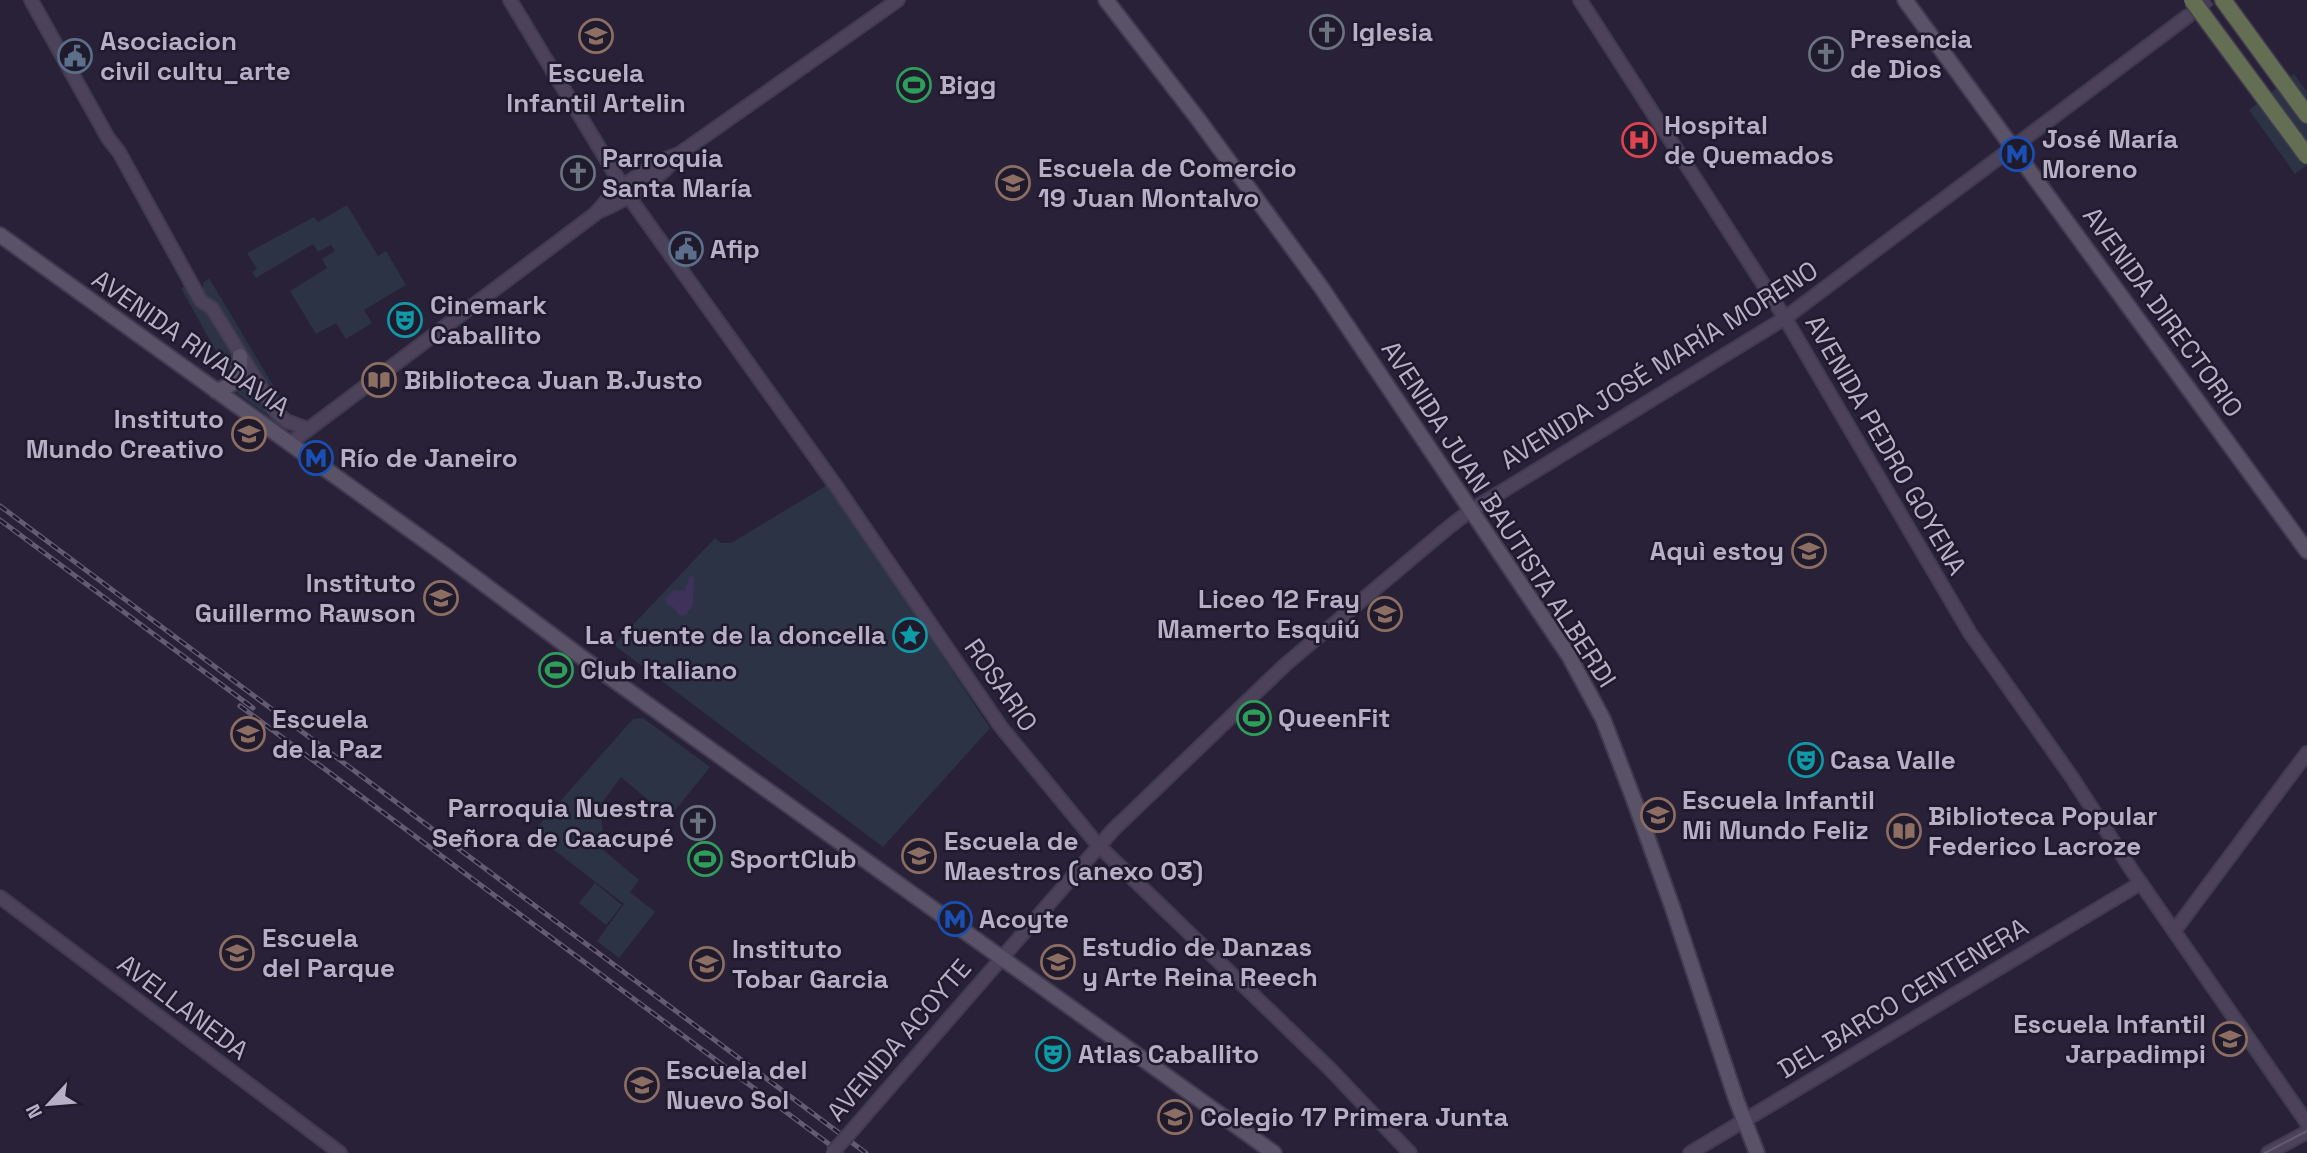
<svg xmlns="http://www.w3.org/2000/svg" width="2307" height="1153" font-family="'Space Grotesk',sans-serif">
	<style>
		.green { fill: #2b3344 }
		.water { fill: #3f325a }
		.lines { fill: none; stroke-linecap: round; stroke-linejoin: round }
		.secondary-tunnel { stroke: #453d54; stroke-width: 12; stroke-dasharray: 12 6; stroke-linecap: butt }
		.secondary-casing { stroke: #413b4f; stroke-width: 16 }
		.primary-casing { stroke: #413b4f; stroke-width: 18 }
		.highway-casing { stroke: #433c50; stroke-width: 19 }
		.secondary { stroke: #4c435b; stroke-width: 12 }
		.primary { stroke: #5a5368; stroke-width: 14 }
		.highway { stroke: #646e52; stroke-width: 16 }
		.tram { stroke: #635b72; stroke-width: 2 }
		.rail-casing { stroke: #635b72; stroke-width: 5 }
		.rail { stroke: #201a2d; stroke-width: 2.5; stroke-dasharray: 8; stroke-linecap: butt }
		.secondary-bridge-casing { stroke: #413b4f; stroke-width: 16; stroke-linecap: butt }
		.highway-bridge-casing { stroke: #433c50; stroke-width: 19; stroke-linecap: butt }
		.secondary-bridge { stroke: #4c435b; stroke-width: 12 }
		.highway-bridge { stroke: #646e52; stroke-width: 16 }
		.labels { text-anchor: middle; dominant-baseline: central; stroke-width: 5; stroke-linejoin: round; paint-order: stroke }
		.poi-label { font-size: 26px; font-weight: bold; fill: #b7afc5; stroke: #201a2d; text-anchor: start }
		.street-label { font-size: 26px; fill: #b7afc5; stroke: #201a2d }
	</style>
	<rect width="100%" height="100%" fill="#282138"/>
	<g class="green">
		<polygon points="2294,74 2307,92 2307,165 2295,174 2249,110"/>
		<polygon points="347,205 378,256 386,251 406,285 364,310 372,323 346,339 336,323 316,334 290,291 327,268 322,259 335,251 331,245 318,252 313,244 256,278 252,272 257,269 247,253 314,217 318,222"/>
		<polygon points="209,278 286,407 278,411 214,305 203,291 203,283"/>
		<polygon points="186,285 208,312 236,359 234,367 227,371 181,288"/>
		<polygon points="247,372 292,427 287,430 233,390"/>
		<polygon points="829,484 990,728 883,847 614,645 715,538 721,543 731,543"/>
		<polygon points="643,718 710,767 669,818 621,777 599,807 603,830 594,842 639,880 630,892 655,912 619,958 597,941 624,904 532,833 633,719"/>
		<polygon points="595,883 622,905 606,925 579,903"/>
	</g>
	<polygon class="water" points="690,576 694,577 693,605 686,615 680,616 673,607 667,604 665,599 674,590 685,591"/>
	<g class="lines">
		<polyline class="secondary-tunnel" points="2191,14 2210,0"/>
		<g class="secondary-casing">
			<g id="secondary">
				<polyline points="31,0 108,138 119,152 201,301 212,308 276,412 286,421 308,429"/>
				<polyline points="510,0 629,197 838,489 1001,727 1098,845 1330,1069 1410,1153"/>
				<polyline points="1580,0 1785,318 1970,633 2073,779 2131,869 2307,1123"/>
				<path d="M598,212C628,199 659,181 679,154"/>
				<polyline points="290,443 595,214 614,192 660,161 679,154 898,0"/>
				<polyline points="0,897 340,1153"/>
				<polyline points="2175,930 2307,753"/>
				<polyline points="848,1135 1113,830 1286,664 1449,527 1470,511 1785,318 2188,16"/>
				<polyline points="1690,1153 2141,883"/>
				<polyline points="2268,1153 2307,1132"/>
			</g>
		</g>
		<g class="primary-casing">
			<g id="primary">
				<polyline points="1106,0 1198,119 1321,287 1569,656 1603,719 1634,800 1672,906 1736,1099 1757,1153"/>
				<polyline points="1905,0 2307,551"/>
				<polyline points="0,235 445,555 580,656 1274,1153"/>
				<path d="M216,391C238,383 241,379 240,356"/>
			</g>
		</g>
		<g class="highway-casing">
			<polyline id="highway" points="2223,0 2307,115"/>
		</g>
		<use href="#secondary" class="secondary"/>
		<use href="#primary" class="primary"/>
		<use href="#highway" class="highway"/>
		<polyline class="tram" points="2265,1153 2307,1131"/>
		<g class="rail-casing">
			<g id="rail">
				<polyline points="0,506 866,1153"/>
				<polyline points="0,520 253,708"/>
				<polyline points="240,706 841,1153"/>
			</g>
		</g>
		<use href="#rail" class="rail"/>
		<g class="secondary-bridge-casing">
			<polyline id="secondary-bridge" points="832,1153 848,1135"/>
		</g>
		<g class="highway-bridge-casing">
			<polyline id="highway-bridge" points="2192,0 2307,156"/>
		</g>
		<use href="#secondary-bridge" class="secondary-bridge"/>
		<use href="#highway-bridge" class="highway-bridge"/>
	</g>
	<defs>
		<g id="church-ring" transform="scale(1.75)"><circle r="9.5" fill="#201a2d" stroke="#6b7280" stroke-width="1.5"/><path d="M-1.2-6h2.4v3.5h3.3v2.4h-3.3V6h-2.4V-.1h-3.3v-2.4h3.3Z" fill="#6b7280"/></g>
		<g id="school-ring" transform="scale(1.75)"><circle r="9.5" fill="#201a2d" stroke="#8d6e63" stroke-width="1.5"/><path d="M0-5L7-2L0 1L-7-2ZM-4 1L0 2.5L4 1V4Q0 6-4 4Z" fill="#8d6e63"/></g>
		<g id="civic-ring" transform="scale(1.75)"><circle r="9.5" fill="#201a2d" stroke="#5c6f8a" stroke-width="1.5"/><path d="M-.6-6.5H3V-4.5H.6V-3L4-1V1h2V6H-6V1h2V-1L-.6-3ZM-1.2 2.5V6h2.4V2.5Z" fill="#5c6f8a"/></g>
		<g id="stadium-ring" transform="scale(1.75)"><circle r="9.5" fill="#201a2d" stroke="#2e9e5b" stroke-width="1.5"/><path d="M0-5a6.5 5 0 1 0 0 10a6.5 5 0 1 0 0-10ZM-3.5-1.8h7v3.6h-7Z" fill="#2e9e5b"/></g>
		<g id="hospital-ring" transform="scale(1.75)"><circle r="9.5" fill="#201a2d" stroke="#e0444e" stroke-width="1.5"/><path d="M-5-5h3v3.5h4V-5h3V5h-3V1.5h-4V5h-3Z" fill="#e0444e"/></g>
		<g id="metro-ring" transform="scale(1.75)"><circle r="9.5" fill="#201a2d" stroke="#1a4fb4" stroke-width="1.5"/><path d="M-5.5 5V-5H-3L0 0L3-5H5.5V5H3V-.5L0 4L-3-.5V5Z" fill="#1a4fb4"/></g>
		<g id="theatre-ring" transform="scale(1.75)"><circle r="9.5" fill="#201a2d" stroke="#0f9aa8" stroke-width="1.5"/><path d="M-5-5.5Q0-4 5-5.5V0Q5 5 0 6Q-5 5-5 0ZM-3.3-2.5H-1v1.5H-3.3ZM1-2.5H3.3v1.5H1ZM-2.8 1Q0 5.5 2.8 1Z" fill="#0f9aa8"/></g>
		<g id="library-ring" transform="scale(1.75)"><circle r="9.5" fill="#201a2d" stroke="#8d6e63" stroke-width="1.5"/><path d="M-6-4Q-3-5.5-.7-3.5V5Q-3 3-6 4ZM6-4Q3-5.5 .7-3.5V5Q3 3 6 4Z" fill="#8d6e63"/></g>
		<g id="sight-ring" transform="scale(1.75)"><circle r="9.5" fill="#201a2d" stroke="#0f9aa8" stroke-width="1.5"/><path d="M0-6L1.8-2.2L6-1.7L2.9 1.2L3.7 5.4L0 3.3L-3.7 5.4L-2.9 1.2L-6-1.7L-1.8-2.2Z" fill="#0f9aa8"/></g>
		<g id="university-ring" transform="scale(1.75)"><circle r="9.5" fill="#201a2d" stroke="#8d6e63" stroke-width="1.5"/><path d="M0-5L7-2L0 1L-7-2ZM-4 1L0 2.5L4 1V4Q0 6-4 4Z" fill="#8d6e63"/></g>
	</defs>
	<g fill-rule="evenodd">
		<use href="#church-ring" x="1327" y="32"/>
		<use href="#school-ring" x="596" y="36"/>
		<use href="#church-ring" x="1826" y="54"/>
		<use href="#civic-ring" x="75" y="56"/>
		<use href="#stadium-ring" x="914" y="85"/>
		<use href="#hospital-ring" x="1639" y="140"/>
		<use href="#metro-ring" x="2017" y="154"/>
		<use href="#church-ring" x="578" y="173"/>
		<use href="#school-ring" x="1013" y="183"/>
		<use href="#civic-ring" x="686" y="249"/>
		<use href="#theatre-ring" x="405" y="320"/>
		<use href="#library-ring" x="379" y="380"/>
		<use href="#school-ring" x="249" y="434"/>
		<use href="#metro-ring" x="316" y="458"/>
		<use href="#school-ring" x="1809" y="551"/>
		<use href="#school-ring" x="441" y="598"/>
		<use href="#school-ring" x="1385" y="614"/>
		<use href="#sight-ring" x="910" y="635"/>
		<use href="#stadium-ring" x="556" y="670"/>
		<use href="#stadium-ring" x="1254" y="718"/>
		<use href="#school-ring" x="248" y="734"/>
		<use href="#theatre-ring" x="1806" y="760"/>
		<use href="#school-ring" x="1658" y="815"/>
		<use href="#church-ring" x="698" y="823"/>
		<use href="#library-ring" x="1904" y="831"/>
		<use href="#university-ring" x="919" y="856"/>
		<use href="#stadium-ring" x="705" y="859"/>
		<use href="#metro-ring" x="955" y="919"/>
		<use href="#school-ring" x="237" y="953"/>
		<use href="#university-ring" x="1058" y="962"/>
		<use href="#school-ring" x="707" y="964"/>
		<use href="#school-ring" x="2230" y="1039"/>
		<use href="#theatre-ring" x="1053" y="1054"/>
		<use href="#school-ring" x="642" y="1085"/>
		<use href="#school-ring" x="1175" y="1117"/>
	</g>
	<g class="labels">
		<g class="poi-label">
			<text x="1352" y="32">Iglesia</text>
			<text x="1850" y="39">Presencia<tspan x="1850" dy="30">de Dios</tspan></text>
			<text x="100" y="41">Asociacion<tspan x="100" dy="30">civil cultu_arte</tspan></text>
			<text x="596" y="73" text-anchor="middle">Escuela<tspan x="596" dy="30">Infantil Artelin</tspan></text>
			<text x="939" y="85">Bigg</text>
			<text x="1664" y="125">Hospital<tspan x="1664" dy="30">de Quemados</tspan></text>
			<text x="2042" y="139">José María<tspan x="2042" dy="30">Moreno</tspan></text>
			<text x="602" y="158">Parroquia<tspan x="602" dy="30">Santa María</tspan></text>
			<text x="1038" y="168">Escuela de Comercio<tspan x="1038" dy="30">19 Juan Montalvo</tspan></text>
			<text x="710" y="249">Afip</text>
			<text x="430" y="305">Cinemark<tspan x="430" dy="30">Caballito</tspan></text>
			<text x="404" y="380">Biblioteca Juan B.Justo</text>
			<text x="224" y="419" text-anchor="end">Instituto<tspan x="224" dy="30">Mundo Creativo</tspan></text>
			<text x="340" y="458">Río de Janeiro</text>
			<text x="1784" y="551" text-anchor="end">Aquì estoy</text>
			<text x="416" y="583" text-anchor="end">Instituto<tspan x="416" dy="30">Guillermo Rawson</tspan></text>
			<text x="1360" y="599" text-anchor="end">Liceo 12 Fray<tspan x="1360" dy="30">Mamerto Esquiú</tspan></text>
			<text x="886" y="635" text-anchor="end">La fuente de la doncella</text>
			<text x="580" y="670">Club Italiano</text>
			<text x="1278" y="718">QueenFit</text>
			<text x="272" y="719">Escuela<tspan x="272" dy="30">de la Paz</tspan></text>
			<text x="1830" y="760">Casa Valle</text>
			<text x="1682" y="800">Escuela Infantil<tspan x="1682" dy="30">Mi Mundo Feliz</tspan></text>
			<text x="674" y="808" text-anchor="end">Parroquia Nuestra<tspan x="674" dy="30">Señora de Caacupé</tspan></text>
			<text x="1928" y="816">Biblioteca Popular<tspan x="1928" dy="30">Federico Lacroze</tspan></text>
			<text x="944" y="841">Escuela de<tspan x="944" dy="30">Maestros (anexo 03)</tspan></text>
			<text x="730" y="859">SportClub</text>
			<text x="979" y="919">Acoyte</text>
			<text x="262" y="938">Escuela<tspan x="262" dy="30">del Parque</tspan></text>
			<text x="1082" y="947">Estudio de Danzas<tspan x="1082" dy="30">y Arte Reina Reech</tspan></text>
			<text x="732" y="949">Instituto<tspan x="732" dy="30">Tobar Garcia</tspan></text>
			<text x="2206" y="1024" text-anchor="end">Escuela Infantil<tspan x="2206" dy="30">Jarpadimpi</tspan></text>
			<text x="1078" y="1054">Atlas Caballito</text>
			<text x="666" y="1070">Escuela del<tspan x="666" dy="30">Nuevo Sol</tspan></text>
			<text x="1200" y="1117">Colegio 17 Primera Junta</text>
		</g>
		<g class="street-label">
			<text transform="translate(2163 312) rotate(54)">AVENIDA DIRECTORIO</text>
			<text transform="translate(191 343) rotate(35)">AVENIDA RIVADAVIA</text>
			<text transform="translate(1659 365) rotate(-32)">AVENIDA JOSÉ MARÍA MORENO</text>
			<text transform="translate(1886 445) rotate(60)">AVENIDA PEDRO GOYENA</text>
			<text transform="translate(1499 514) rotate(57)">AVENIDA JUAN BAUTISTA ALBERDI</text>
			<text transform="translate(1001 685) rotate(55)">ROSARIO</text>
			<text transform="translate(1903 998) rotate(-31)">DEL BARCO CENTENERA</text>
			<text transform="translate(183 1007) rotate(37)">AVELLANEDA</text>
			<text transform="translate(899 1040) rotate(-49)">AVENIDA ACOYTE</text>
		</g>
	</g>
	<g transform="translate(49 1104) rotate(244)" stroke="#201a2d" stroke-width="5" paint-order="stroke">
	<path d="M0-5L12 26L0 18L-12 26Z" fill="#b7afc5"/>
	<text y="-10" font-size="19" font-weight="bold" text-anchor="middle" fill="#b7afc5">N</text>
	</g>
</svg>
